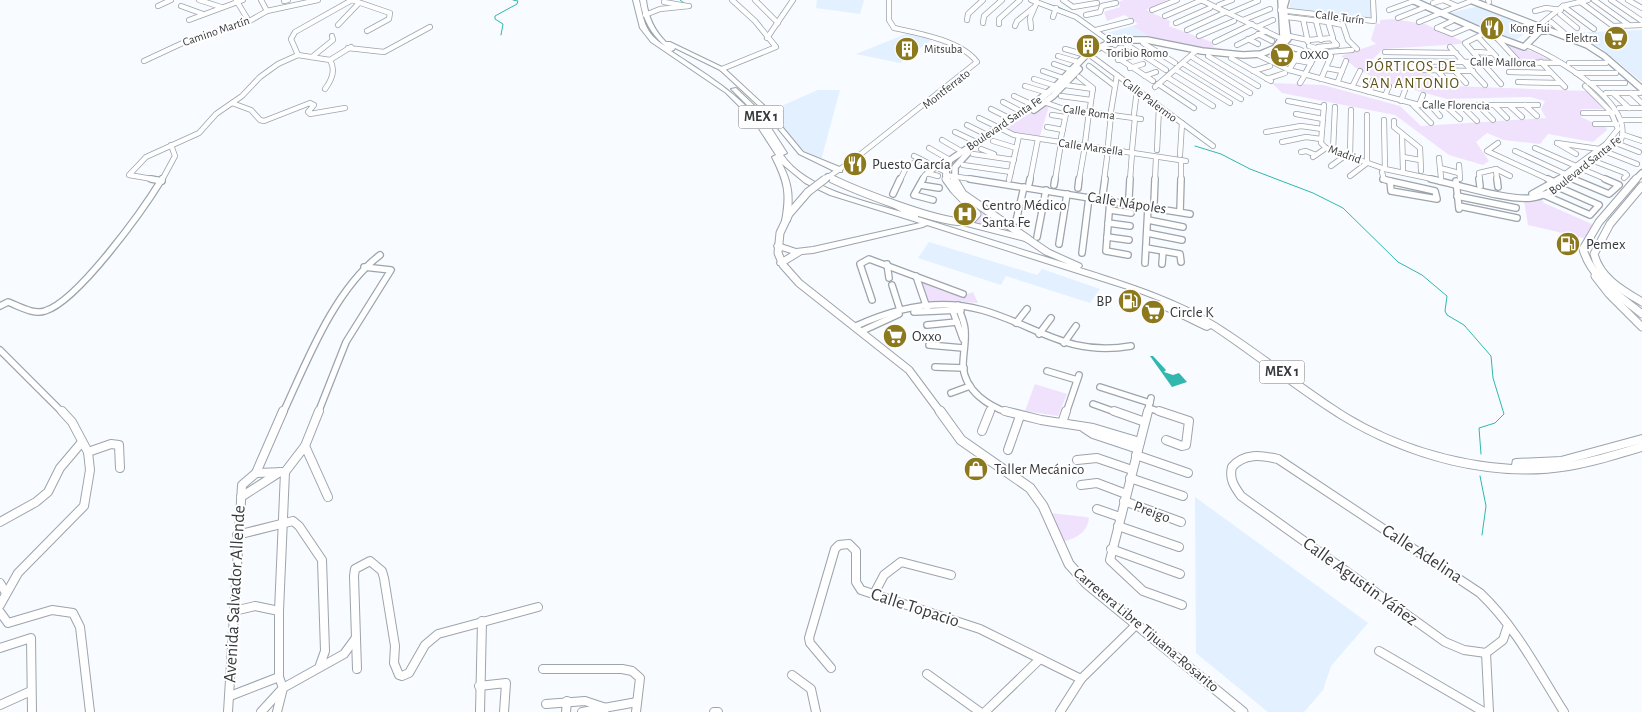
<svg xmlns="http://www.w3.org/2000/svg" width="1642" height="712" font-family="'Alegreya Sans',sans-serif">
	<style>
		.built { fill: #e2f0ff }
		.green { fill: #f0e2fc }
		.water { fill: #32b7ae }
		.lines { fill: none; stroke-linecap: round; stroke-linejoin: round }
		.stream { stroke: #32b7ae; stroke-width: 1 }
		.minor-far2-casing { stroke: #9ca4ac; stroke-width: 6 }
		.minor-far1-casing { stroke: #9ca4ac; stroke-width: 8 }
		.minor-casing { stroke: #9ca4ac; stroke-width: 10 }
		.major-far2-casing { stroke: #9ca4ac; stroke-width: 8 }
		.major-far1-casing { stroke: #9ca4ac; stroke-width: 9 }
		.major-casing { stroke: #9ca4ac; stroke-width: 11 }
		.highway-casing { stroke: #9ca4ac; stroke-width: 2 }
		.minor-far2 { stroke: #fff; stroke-width: 4.5 }
		.minor-far1 { stroke: #fff; stroke-width: 5.5 }
		.minor { stroke: #fff; stroke-width: 8 }
		.major-far2 { stroke: #fff; stroke-width: 5.5 }
		.major-far1 { stroke: #fff; stroke-width: 7 }
		.major { stroke: #fff; stroke-width: 9 }
		.highway { fill: #fff; fill-rule: evenodd }
		.major-bridge-far1-casing { stroke: #9ca4ac; stroke-width: 8; stroke-linecap: butt }
		.major-bridge-casing { stroke: #9ca4ac; stroke-width: 9; stroke-linecap: butt }
		.major-bridge-far1 { stroke: #fff; stroke-width: 5.5 }
		.major-bridge { stroke: #fff; stroke-width: 7 }
		.labels { text-anchor: middle; dominant-baseline: central; stroke-width: 4; stroke-linejoin: round; paint-order: stroke }
		.far-street-label { font-size: 12px; fill: #373a3e; stroke: #fff }
		.far-poi-label { font-size: 12px; fill: #373a3e; stroke: #fff; text-anchor: start }
		.shield { fill: #fff; stroke: #737578; stroke-width: 1 }
		.shield-label { font-size: 14px; font-weight: bold; fill: #373a3e }
		.far-quarter-label { font-size: 15px; letter-spacing: 1px; fill: #5f5215; stroke: #fff }
		.poi-label { font-size: 15px; fill: #373a3e; stroke: #fff; text-anchor: start }
		.street-label { font-size: 15px; fill: #373a3e; stroke: #fff }
		.near-street-label { font-size: 18px; fill: #373a3e; stroke: #fff }
	</style>
	<rect width="100%" height="100%" fill="#f8fbff"/>
	<g class="built">
		<polygon points="817,0 864,0 860,14 816,8"/>
		<polygon points="1291,0 1372,0 1373,19 1289,9"/>
		<polygon points="1480,6 1524,24 1530,29 1516,40 1449,13"/>
		<polygon points="1132,26 1154,40 1119,40 1107,33"/>
		<polygon points="1642,30 1642,82 1601,48 1568,33"/>
		<polygon points="911,32 934,38 900,63 856,54"/>
		<polygon points="818,90 840,90 821,160 799,148 770,111"/>
		<polygon points="929,242 1037,275 1042,269 1100,289 1090,303 1006,276 1001,285 918,258"/>
		<polygon points="1195,497 1368,623 1331,666 1323,690 1304,712 1268,712 1196,653"/>
	</g>
	<g class="green">
		<polygon points="1123,0 1167,0 1146,10 1170,21 1169,26 1217,44 1213,45 1214,47 1241,53 1236,55 1154,40 1132,26 1138,24 1125,15 1107,21 1104,12 1120,7 1119,2"/>
		<polygon points="1393,19 1425,24 1462,41 1461,44 1383,49 1372,60 1390,69 1420,70 1452,86 1588,91 1603,109 1581,109 1581,117 1598,125 1605,125 1607,130 1593,142 1548,134 1540,144 1504,140 1487,133 1476,142 1489,161 1483,165 1449,155 1395,115 1282,93 1272,83 1323,85 1400,106 1421,126 1546,118 1541,109 1545,101 1530,97 1447,99 1378,80 1356,68 1341,56 1376,44 1371,40 1376,23 1380,24 1380,20"/>
		<polygon points="1498,39 1536,53 1551,61 1520,61"/>
		<polygon points="1044,104 1049,106 1040,136 1016,133 1007,128"/>
		<polygon points="968,200 1020,236 973,223 977,221 980,213"/>
		<polygon points="1524,200 1542,200 1544,203 1594,225 1584,238 1528,225"/>
		<polygon points="921,279 965,295 973,292 978,303 954,301 929,302"/>
		<polygon points="1035,384 1067,394 1058,416 1025,411"/>
		<path d="M1050,513L1086,517L1089,518C1087,533 1076,539 1060,542Z"/>
	</g>
	<polygon class="water" points="1150,356 1153,356 1166,370 1164,372 1173,375 1179,373 1187,382 1172,387"/>
	<g class="lines">
		<g class="stream">
			<polyline points="680,0 684,3"/>
			<polyline points="1044,3 1054,6"/>
			<polyline points="1058,7 1071,13"/>
			<polyline points="501,35 503,24 495,19 495,16 517,4 518,1 513,0"/>
			<polyline points="1195,146 1221,154 1250,169 1313,193 1343,208 1398,262 1422,275 1447,296 1445,311 1447,315 1464,325 1491,356 1493,378 1504,414 1495,423 1479,428 1481,454"/>
			<polyline points="1480,476 1486,506 1482,535"/>
		</g>
		<g class="minor-far2-casing">
			<g id="minor-far2">
				<polyline points="199,0 221,7"/>
				<polyline points="236,0 247,18"/>
				<polyline points="261,0 267,11"/>
				<polyline points="352,0 390,13 389,19 367,31"/>
				<polyline points="755,0 778,23"/>
				<polyline points="1031,0 1076,17 1115,45"/>
				<polyline points="1063,0 1073,7 1097,3"/>
				<polyline points="1201,0 1286,41"/>
				<polyline points="1488,0 1489,2"/>
				<polyline points="1594,0 1629,25"/>
				<polyline points="1611,0 1642,21"/>
				<polyline points="1628,0 1642,8"/>
				<polyline points="284,1 288,0"/>
				<polyline points="1579,1 1617,29"/>
				<polyline points="664,2 687,6"/>
				<polyline points="1433,3 1443,0 1457,6"/>
				<polyline points="1219,5 1232,0"/>
				<polyline points="158,6 171,0"/>
				<polyline points="181,6 203,14"/>
				<polyline points="1563,6 1594,29"/>
				<polyline points="1152,10 1177,0"/>
				<polyline points="1280,10 1374,21 1373,0"/>
				<polyline points="1389,10 1414,1"/>
				<polyline points="1535,11 1546,8 1561,10"/>
				<polyline points="1443,12 1469,2"/>
				<polyline points="1230,13 1258,1"/>
				<polyline points="1560,14 1577,28"/>
				<polyline points="645,15 660,9 689,6"/>
				<polyline points="1086,15 1100,12 1102,6 1116,3"/>
				<polyline points="1165,16 1202,0"/>
				<polyline points="1053,17 1056,8"/>
				<polyline points="1287,17 1328,22 1333,38 1308,40 1289,36"/>
				<polyline points="1398,18 1423,8"/>
				<polyline points="1303,19 1308,42"/>
				<polyline points="189,20 243,0"/>
				<polyline points="967,20 968,14 983,0"/>
				<polyline points="1243,20 1270,9"/>
				<polyline points="1316,21 1321,40"/>
				<polyline points="1328,22 1343,25 1348,40 1357,49"/>
				<polyline points="1419,22 1441,13"/>
				<polyline points="1551,22 1564,33"/>
				<polyline points="983,23 984,16 1002,0"/>
				<polyline points="1176,23 1210,8"/>
				<polyline points="1542,23 1563,6 1588,0"/>
				<polyline points="999,24 999,19 1020,0"/>
				<polyline points="338,25 359,3"/>
				<polyline points="1015,26 1017,21 1033,8"/>
				<polyline points="1613,26 1642,25"/>
				<polyline points="1257,27 1273,20"/>
				<polyline points="1031,28 1030,18 1037,2"/>
				<polyline points="1437,28 1452,34 1471,26"/>
				<polyline points="1437,28 1452,21"/>
				<polyline points="1096,30 1131,21"/>
				<polyline points="1187,30 1226,12"/>
				<polyline points="1489,31 1465,43 1501,84"/>
				<polyline points="1258,34 1272,41"/>
				<polyline points="1199,36 1234,21"/>
				<polyline points="1495,36 1519,62"/>
				<polyline points="1478,37 1496,56"/>
				<polyline points="767,38 793,0"/>
				<polyline points="1248,39 1258,44"/>
				<polyline points="1215,42 1252,24"/>
				<polyline points="1124,43 1166,70"/>
				<polyline points="1143,43 1175,63"/>
				<polyline points="1237,45 1266,31"/>
				<path d="M1526,45C1555,56 1634,103 1621,140L1568,180"/>
				<polyline points="1309,46 1328,52 1352,50"/>
				<polyline points="1318,47 1337,45 1332,39"/>
				<polyline points="1450,47 1485,85"/>
				<polyline points="348,48 384,52 430,27"/>
				<polyline points="1103,48 1153,81"/>
				<polyline points="1065,49 1086,55"/>
				<polyline points="1281,52 1298,55"/>
				<polyline points="1385,52 1456,53"/>
				<polyline points="1476,52 1492,53"/>
				<polyline points="1087,53 1213,146"/>
				<polyline points="1256,54 1289,70 1419,105 1538,105"/>
				<polyline points="298,55 291,39 295,32 352,0"/>
				<polyline points="1058,56 1078,62"/>
				<polyline points="1208,56 1258,86"/>
				<polyline points="312,57 333,40 332,36"/>
				<polyline points="1192,57 1250,93"/>
				<polyline points="1231,58 1271,81"/>
				<polyline points="330,60 351,47"/>
				<polyline points="1118,60 1132,56"/>
				<polyline points="1295,60 1311,63"/>
				<polyline points="144,61 189,40 246,23 267,11 318,0"/>
				<polyline points="1383,61 1561,63"/>
				<polyline points="1541,62 1565,87"/>
				<polyline points="1569,63 1606,63"/>
				<polyline points="1054,64 1071,70"/>
				<polyline points="1184,64 1241,99"/>
				<polyline points="1089,66 1115,86"/>
				<polyline points="1130,68 1143,64"/>
				<polyline points="1326,68 1342,71"/>
				<polyline points="722,69 776,47 755,21 732,0"/>
				<polyline points="1176,70 1230,103"/>
				<polyline points="1289,70 1301,50 1290,47"/>
				<polyline points="1424,70 1473,71"/>
				<polyline points="1043,71 1063,78"/>
				<polyline points="1253,71 1270,66"/>
				<polyline points="1438,71 1448,83"/>
				<polyline points="1455,71 1466,83"/>
				<polyline points="1306,72 1317,52"/>
				<polyline points="1509,72 1550,73"/>
				<polyline points="1576,73 1616,73"/>
				<polyline points="1145,76 1156,72"/>
				<polyline points="1079,77 1093,88 1090,108"/>
				<polyline points="1167,77 1213,106"/>
				<polyline points="1034,79 1056,86"/>
				<polyline points="1267,79 1285,73"/>
				<polyline points="1321,79 1331,56"/>
				<polyline points="1338,81 1346,61"/>
				<polyline points="1518,82 1560,83"/>
				<polyline points="1300,83 1305,75"/>
				<polyline points="1589,83 1625,83"/>
				<polyline points="1158,84 1194,108"/>
				<polyline points="1065,85 1093,89"/>
				<polyline points="1025,86 1048,93"/>
				<polyline points="1155,87 1196,51"/>
				<polyline points="1352,87 1360,71"/>
				<polyline points="1369,92 1373,80"/>
				<polyline points="1606,93 1640,93"/>
				<polyline points="1613,93 1629,108"/>
				<polyline points="1631,93 1642,103"/>
				<polyline points="1014,96 1033,105"/>
				<polyline points="1061,96 1091,100"/>
				<polyline points="1385,96 1389,86"/>
				<polyline points="1041,101 1061,108 1141,119"/>
				<polyline points="1288,101 1324,108"/>
				<polyline points="1401,101 1405,90"/>
				<polyline points="1003,102 1022,112"/>
				<polyline points="232,103 251,110 260,120 264,121 310,103 314,105 308,112 310,114 345,108"/>
				<polyline points="1324,105 1321,143 1326,148 1385,169 1437,180"/>
				<polyline points="1413,105 1431,123"/>
				<polyline points="1419,105 1423,95"/>
				<polyline points="1525,105 1537,116"/>
				<polyline points="1431,106 1440,116"/>
				<polyline points="1446,106 1460,119"/>
				<polyline points="1462,106 1477,121"/>
				<polyline points="1479,106 1493,120"/>
				<polyline points="1495,106 1507,118"/>
				<polyline points="1510,106 1522,117"/>
				<polyline points="1619,108 1642,108"/>
				<polyline points="991,109 1011,119"/>
				<polyline points="1111,111 1117,75"/>
				<polyline points="1583,113 1613,113"/>
				<polyline points="1134,114 1137,90"/>
				<polyline points="1296,114 1323,119"/>
				<polyline points="1052,115 1065,117"/>
				<polyline points="979,118 1014,135 1186,161"/>
				<polyline points="1384,120 1385,169"/>
				<polyline points="1622,120 1642,120"/>
				<polyline points="1394,121 1394,127 1420,148 1421,171"/>
				<polyline points="1595,124 1617,124"/>
				<polyline points="967,125 987,135"/>
				<polyline points="1047,127 1063,130"/>
				<polyline points="955,132 976,142"/>
				<polyline points="1266,132 1301,126 1322,129"/>
				<polyline points="1402,134 1403,170"/>
				<polyline points="1624,135 1642,141"/>
				<polyline points="1061,138 1067,109"/>
				<polyline points="942,140 961,151"/>
				<polyline points="993,141 1016,148"/>
				<polyline points="1282,142 1306,137 1321,139"/>
				<polyline points="1085,143 1089,112"/>
				<polyline points="1498,143 1487,151 1550,180"/>
				<polyline points="1557,143 1599,149 1637,164"/>
				<polyline points="1557,143 1576,154"/>
				<polyline points="1616,143 1639,152"/>
				<polyline points="1108,145 1111,115"/>
				<polyline points="929,148 950,160"/>
				<polyline points="1535,148 1576,166"/>
				<polyline points="981,149 994,154"/>
				<polyline points="1132,150 1135,118"/>
				<polyline points="1157,150 1159,107"/>
				<polyline points="1333,150 1335,107"/>
				<polyline points="1515,151 1565,174"/>
				<polyline points="1301,152 1306,151 1316,155"/>
				<polyline points="973,154 1014,160"/>
				<polyline points="1180,155 1182,123"/>
				<polyline points="914,156 946,172"/>
				<polyline points="1350,156 1351,110"/>
				<polyline points="1313,157 1326,148"/>
				<polyline points="1403,157 1420,160"/>
				<polyline points="1439,158 1441,178"/>
				<polyline points="1594,161 1625,173 1627,175 1624,178"/>
				<polyline points="963,165 1011,172"/>
				<polyline points="1459,165 1460,179"/>
				<polyline points="1331,166 1346,155"/>
				<polyline points="1440,168 1459,173"/>
				<polyline points="1496,169 1497,180"/>
				<polyline points="1582,169 1608,180"/>
				<polyline points="1382,172 1384,180"/>
				<polyline points="927,173 938,176"/>
				<polyline points="945,175 978,180"/>
				<polyline points="1350,176 1367,163 1367,115"/>
				<path d="M828,177L852,161L977,62C962,41 918,33 894,28L889,20V0"/>
				<polyline points="1570,178 1576,180"/>
				<path d="M158,180L129,175L146,157L199,133L216,114L242,96L260,77L278,64L298,55L330,60C336,70 332,80 325,89"/>
				<polyline points="162,180 175,156 171,145"/>
				<polyline points="900,180 906,168 920,159"/>
				<polyline points="922,180 925,175 935,168"/>
				<polyline points="1009,180 1019,136"/>
				<polyline points="1030,180 1038,139"/>
				<polyline points="1055,180 1061,143"/>
				<polyline points="1079,180 1085,146"/>
				<polyline points="1104,180 1108,150"/>
				<polyline points="1130,180 1132,153"/>
				<polyline points="1155,180 1156,157"/>
				<polyline points="1181,180 1181,160"/>
				<polyline points="1480,180 1479,173 1496,169 1510,176"/>
				<polyline points="1557,180 1606,144 1618,129 1611,112 1585,86"/>
			</g>
		</g>
		<g class="minor-far1-casing">
			<g id="minor-far1">
				<polyline points="151,179 162,181"/>
				<polyline points="923,179 914,195 933,200"/>
				<polyline points="970,179 1190,214"/>
				<polyline points="1383,179 1390,181"/>
				<path d="M1431,179C1455,184 1509,201 1531,198C1546,196 1557,188 1569,179"/>
				<polyline points="1479,179 1480,186"/>
				<polyline points="1497,179 1498,187"/>
				<polyline points="1548,179 1554,182"/>
				<polyline points="1573,179 1609,194 1619,185 1605,179"/>
				<polygon points="1390,181 1435,191 1437,199 1391,191"/>
				<polyline points="1456,181 1459,209"/>
				<polyline points="1029,184 1030,179"/>
				<polyline points="920,185 939,188"/>
				<polyline points="1054,185 1055,179"/>
				<polyline points="1078,188 1079,179"/>
				<polyline points="1103,193 1105,179"/>
				<polyline points="893,194 900,179"/>
				<polyline points="1532,194 1559,179"/>
				<polyline points="1542,194 1590,215 1599,205 1558,187"/>
				<polyline points="1457,196 1516,208"/>
				<polyline points="1129,197 1130,179"/>
				<polyline points="1110,200 1106,251 1128,255"/>
				<polyline points="1154,203 1155,179"/>
				<polyline points="1459,206 1517,218"/>
				<polyline points="1110,210 1131,213"/>
				<polyline points="1180,212 1181,179"/>
				<polyline points="1148,220 1183,227"/>
				<polyline points="1016,221 1024,187"/>
				<polyline points="1108,223 1130,226"/>
				<polyline points="1147,233 1182,240"/>
				<polyline points="1037,237 1046,190"/>
				<polyline points="1107,237 1129,240"/>
				<polyline points="1059,244 1067,194"/>
				<polyline points="1146,248 1180,254 1181,262"/>
				<polyline points="1082,253 1089,197"/>
				<polyline points="1145,263 1148,207"/>
				<polyline points="887,264 889,278"/>
				<polyline points="1162,264 1163,251"/>
				<polyline points="916,276 927,308"/>
				<polyline points="892,285 900,310"/>
				<polyline points="872,300 860,264 869,259 963,294"/>
				<path d="M958,305C960,314 965,322 965,331C966,343 963,354 963,366C965,391 988,406 1009,413"/>
				<path d="M0,306L8,302C19,306 33,315 45,311C78,301 143,210 162,179"/>
				<polyline points="951,306 963,339"/>
				<polyline points="914,312 961,310"/>
				<polyline points="1016,323 1027,309"/>
				<polyline points="927,325 957,322"/>
				<path d="M856,326C895,308 939,298 982,310C1038,326 1068,357 1131,346"/>
				<polyline points="862,331 899,314"/>
				<polyline points="1039,334 1051,318"/>
				<polyline points="1064,343 1076,326"/>
				<polyline points="929,345 963,348"/>
				<polyline points="0,350 63,413"/>
				<polyline points="935,367 964,368"/>
				<polyline points="1047,371 1077,380"/>
				<polyline points="1100,387 1150,403"/>
				<polyline points="951,393 970,386"/>
				<polyline points="1093,404 1118,413"/>
				<polyline points="1149,408 1163,413"/>
				<path d="M283,413C307,361 334,290 380,255"/>
				<polyline points="318,413 346,342 391,270 364,267"/>
				<polyline points="989,413 992,406"/>
				<polyline points="1066,413 1079,375"/>
				<polyline points="1147,413 1151,398"/>
			</g>
		</g>
		<g class="minor-casing">
			<g id="minor">
				<polyline points="1005,411 1041,420 1093,428 1140,442"/>
				<polyline points="1114,411 1145,422"/>
				<polyline points="1148,411 1110,560 1143,591 1182,605"/>
				<polyline points="1159,411 1189,421 1186,445 1182,446 1166,440"/>
				<polyline points="1062,423 1066,411"/>
				<polyline points="1084,428 1093,434 1138,449"/>
				<polyline points="982,431 990,411"/>
				<polyline points="305,446 328,497"/>
				<polyline points="1008,450 1020,416"/>
				<polyline points="88,452 111,444 119,445 120,468"/>
				<polyline points="1136,455 1188,473"/>
				<polyline points="1077,460 1097,458 1132,470"/>
				<polyline points="256,473 283,411"/>
				<polyline points="1130,478 1183,496"/>
				<polyline points="1081,485 1097,483 1126,494"/>
				<polyline points="241,497 280,472"/>
				<polyline points="1124,501 1181,522"/>
				<polyline points="1097,509 1120,517"/>
				<polyline points="0,522 36,502 48,492 60,468 82,442"/>
				<polyline points="1118,526 1179,547"/>
				<polyline points="237,535 293,521 299,526 322,560 325,651 320,665"/>
				<polyline points="1111,549 1180,574"/>
				<polyline points="0,583 6,593"/>
				<polyline points="874,594 884,575 901,562 951,575"/>
				<polyline points="0,605 18,573 84,506 90,470 88,452 72,422 62,411"/>
				<polyline points="234,611 255,606 279,611"/>
				<polyline points="0,612 8,623 52,610 73,613 80,627 90,712"/>
				<path d="M1508,625L1503,640L1486,653L1464,650L1445,642L1241,496C1234,486 1229,479 1232,467C1244,453 1261,455 1278,459L1480,593C1516,627 1538,671 1564,712"/>
				<polyline points="0,648 31,638 32,712"/>
				<polyline points="1379,651 1484,712"/>
				<polyline points="1486,653 1489,712"/>
				<polyline points="831,668 810,643 809,638 835,549 839,545 849,544 856,551 856,582 861,590 980,629 1081,679"/>
				<polyline points="357,669 354,576 355,569 370,561 382,571 384,578 395,646 394,663 399,675 402,676 409,673 425,645 438,634 538,607"/>
				<polyline points="543,669 622,669 632,671 640,678 636,712"/>
				<polyline points="927,674 980,712"/>
				<polyline points="792,675 811,689 816,712"/>
				<polyline points="479,686 506,683 504,712"/>
				<polyline points="230,696 279,677"/>
				<polyline points="546,704 585,701 606,708"/>
				<polyline points="0,705 31,691"/>
				<polyline points="228,712 242,485 256,473 285,472"/>
				<polyline points="261,712 283,688 344,654 355,639"/>
				<polyline points="277,712 283,688 279,677 279,611 285,472 305,446 319,411"/>
				<polyline points="480,712 482,621"/>
				<polyline points="566,712 567,701"/>
				<polyline points="582,712 637,702"/>
				<polyline points="714,712 718,712"/>
				<polyline points="985,712 1040,659"/>
				<polyline points="1060,712 1081,679 1136,625"/>
			</g>
		</g>
		<g class="major-far2-casing">
			<g id="major-far2">
				<polyline points="1412,0 1486,33 1524,47 1540,31 1545,31"/>
				<polyline points="1470,0 1587,45 1604,56 1642,89"/>
				<polyline points="1277,51 1288,39 1284,7 1286,0"/>
				<polyline points="1034,110 1053,96 1079,69"/>
				<polyline points="828,177 835,180"/>
				<polyline points="947,180 946,170 950,160 1031,106 1056,86 1088,53 1107,44 1127,40 1147,40 1202,51 1243,55 1261,54 1275,48 1283,37 1281,0"/>
				<polyline points="955,180 955,167 968,153"/>
				<polyline points="1635,180 1642,173"/>
			</g>
		</g>
		<g class="major-far1-casing">
			<g id="major-far1">
				<path d="M832,179C855,190 947,227 968,221C973,220 974,217 977,214L954,190L946,179"/>
				<polyline points="954,179 963,194 1028,239"/>
				<path d="M1636,179L1599,222L1583,249C1591,278 1620,296 1642,314"/>
				<path d="M1642,186L1610,224L1594,254C1600,278 1622,290 1642,302"/>
				<polyline points="808,192 789,214 780,233 778,253 783,265 799,283 909,370 941,413"/>
				<polyline points="1595,276 1609,294 1642,327"/>
			</g>
		</g>
		<g class="major-casing">
			<polyline id="major" points="940,411 961,440 1030,488 1043,506 1069,564 1087,584 1243,712"/>
		</g>
		<g class="highway-casing">
			<path id="highway" d="M633,0H639C644,22 645,33 665,46C650,33 643,19 640,0H646C648,17 654,30 666,42H670L724,68L765,106L803,152L842,168V172H836L799,154L761,108L720,70L675,48L674,50L671,51C705,74 742,95 766,129L755,113L731,89L736,88L760,111L787,153L783,155C806,189 865,201 902,212L880,200L884,198H887L918,214V217L1068,264L1044,254L1025,241L959,224L958,222L962,220L1031,237L1050,250L1081,264L1082,266L1080,268C1127,283 1173,297 1216,323C1261,351 1302,386 1347,414C1397,444 1454,461 1512,465L1513,460L1516,459L1561,457L1642,435V443L1571,462L1600,455L1642,443V451C1618,458 1594,466 1569,470C1492,483 1407,459 1341,419C1296,391 1255,357 1211,328L1207,330L1204,329L1157,306L1156,304L1157,302L1161,301L1140,293L927,225L923,227L813,253L802,254L784,265H778L777,263L778,261L791,253L775,248L774,246L775,244L778,243L796,249L813,247L920,223L830,195L805,183L782,164C793,185 793,198 790,221L786,223H783L782,221C787,193 785,183 772,157L776,155L754,121L726,93L651,42L640,28Z"/>
		</g>
		<use href="#minor-far2" class="minor-far2"/>
		<use href="#minor-far1" class="minor-far1"/>
		<use href="#minor" class="minor"/>
		<use href="#major-far2" class="major-far2"/>
		<use href="#major-far1" class="major-far1"/>
		<use href="#major" class="major"/>
		<use href="#highway" class="highway"/>
		<g class="major-bridge-far1-casing">
			<polyline id="major-bridge-far1" points="824,180 828,177"/>
		</g>
		<g class="major-bridge-casing">
			<polyline id="major-bridge" points="808,192 825,179"/>
		</g>
		<use href="#major-bridge-far1" class="major-bridge-far1"/>
		<use href="#major-bridge" class="major-bridge"/>
	</g>
	<defs>
		<g id="restaurant-disc" transform="scale(1.25)"><circle r="9.5" fill="#8c781d" stroke="#fff"/><path d="M-5-6h1v4h1v-4h1v4h1v-4h1v5L-1.5 .5V6h-2V.5L-5-1ZM5-6V6H3V1.5H1.5Q1.5-4 5-6Z" fill="#fff"/></g>
		<g id="supermarket-disc" transform="scale(1.25)"><circle r="9.5" fill="#8c781d" stroke="#fff"/><path d="M-6-5.5h2.5l.6 2H6L4.5 2H-2.5L-4.4-4H-6ZM-1.5 3.2a1.3 1.3 0 1 0 .1 0ZM3 3.2a1.3 1.3 0 1 0 .1 0Z" fill="#fff"/></g>
		<g id="building-disc" transform="scale(1.25)"><circle r="9.5" fill="#8c781d" stroke="#fff"/><path d="M-4-6H4V6H1V3H-1V6H-4ZM-2.5-4.3h1.7v1.8h-1.7ZM.8-4.3h1.7v1.8H.8ZM-2.5-1h1.7V.8h-1.7ZM.8-1h1.7V.8H.8Z" fill="#fff"/></g>
		<g id="hospital-disc" transform="scale(1.25)"><circle r="9.5" fill="#8c781d" stroke="#fff"/><path d="M-5-5h3v3.5h4V-5h3V5h-3V1.5h-4V5h-3Z" fill="#fff"/></g>
		<g id="fuel-disc" transform="scale(1.25)"><circle r="9.5" fill="#8c781d" stroke="#fff"/><path d="M-5.5-6h7V0h2V4h1.3V-2.5L3-4.5l.8-.8L6-3V5H2.5V1h-1V6h-7ZM-4.2-4.7v3.2H.2V-4.7Z" fill="#fff"/></g>
		<g id="shop-disc" transform="scale(1.25)"><circle r="9.5" fill="#8c781d" stroke="#fff"/><path d="M-5-2.5h2.3a2.7 3.5 0 0 1 5.4 0H5L5.5 6h-11ZM-1.5-2.5h3a1.5 2.3 0 0 0-3 0Z" fill="#fff"/></g>
	</defs>
	<g fill-rule="evenodd">
		<use href="#restaurant-disc" x="1492" y="28"/>
		<use href="#supermarket-disc" x="1616" y="38"/>
		<use href="#building-disc" x="1088" y="46"/>
		<use href="#building-disc" x="907" y="49"/>
		<use href="#supermarket-disc" x="1282" y="55"/>
		<use href="#restaurant-disc" x="855" y="164"/>
		<use href="#hospital-disc" x="965" y="214"/>
		<use href="#fuel-disc" x="1568" y="244"/>
		<use href="#fuel-disc" x="1130" y="301"/>
		<use href="#supermarket-disc" x="1153" y="312"/>
		<use href="#supermarket-disc" x="895" y="336"/>
		<use href="#shop-disc" x="976" y="469"/>
	</g>
	<g class="labels">
		<g class="far-street-label">
			<text transform="translate(1340 17) rotate(7)">Calle Turín</text>
			<text transform="translate(216 31) rotate(-19)">Camino Martín</text>
			<text transform="translate(1503 62) rotate(1)">Calle Mallorca</text>
			<text transform="translate(946 89) rotate(-38)">Montferrato</text>
			<text transform="translate(1150 100) rotate(37)">Calle Palermo</text>
			<text transform="translate(1456 105) rotate(1)">Calle Florencia</text>
			<text transform="translate(1089 112) rotate(8)">Calle Roma</text>
			<text transform="translate(1004 123) rotate(-34)">Boulevard Santa Fe</text>
			<text transform="translate(1091 147) rotate(8)">Calle Marsella</text>
			<text transform="translate(1345 154) rotate(20)">Madrid</text>
			<text transform="translate(1585 165) rotate(-38)">Boulevard Santa Fe</text>
		</g>
		<g class="far-poi-label">
			<text x="1510" y="28">Kong Fui</text>
			<text x="1598" y="38" text-anchor="end">Elektra</text>
			<text x="1106" y="39">Santo<tspan x="1106" dy="14">Toribio Romo</tspan></text>
			<text x="924" y="49">Mitsuba</text>
			<text x="1300" y="55">OXXO</text>
		</g>
		<g class="shield">
			<rect x="738.5" y="105.5" width="45" height="23" rx="4"/>
			<rect x="1259.5" y="360.5" width="45" height="23" rx="4"/>
		</g>
		<g class="shield-label">
			<text x="761" y="117">MEX 1</text>
			<text x="1282" y="372">MEX 1</text>
		</g>
		<g class="far-quarter-label">
			<text x="1411" y="66">PÓRTICOS DE<tspan x="1411" dy="17">SAN ANTONIO</tspan></text>
		</g>
		<g class="poi-label">
			<text x="872" y="164">Puesto García</text>
			<text x="982" y="205">Centro Médico<tspan x="982" dy="17">Santa Fe</tspan></text>
			<text x="1586" y="244">Pemex</text>
			<text x="1112" y="301" text-anchor="end">BP</text>
			<text x="1170" y="312">Circle K</text>
			<text x="912" y="336">Oxxo</text>
			<text x="994" y="469">Taller Mecánico</text>
		</g>
		<g class="street-label">
			<text transform="translate(1127 203) rotate(9)">Calle Nápoles</text>
			<text transform="translate(1152 512) rotate(20)">Preigo</text>
			<text transform="translate(1146 630) rotate(40)">Carretera Libre Tijuana-Rosarito</text>
		</g>
		<g class="near-street-label">
			<text transform="translate(1422 554) rotate(33)">Calle Adelina</text>
			<text transform="translate(1360 582) rotate(36)">Calle Agustin Yáñez</text>
			<text transform="translate(235 594) rotate(-87)">Avenida Salvador Allende</text>
			<text transform="translate(915 608) rotate(18)">Calle Topacio</text>
		</g>
	</g>
</svg>
